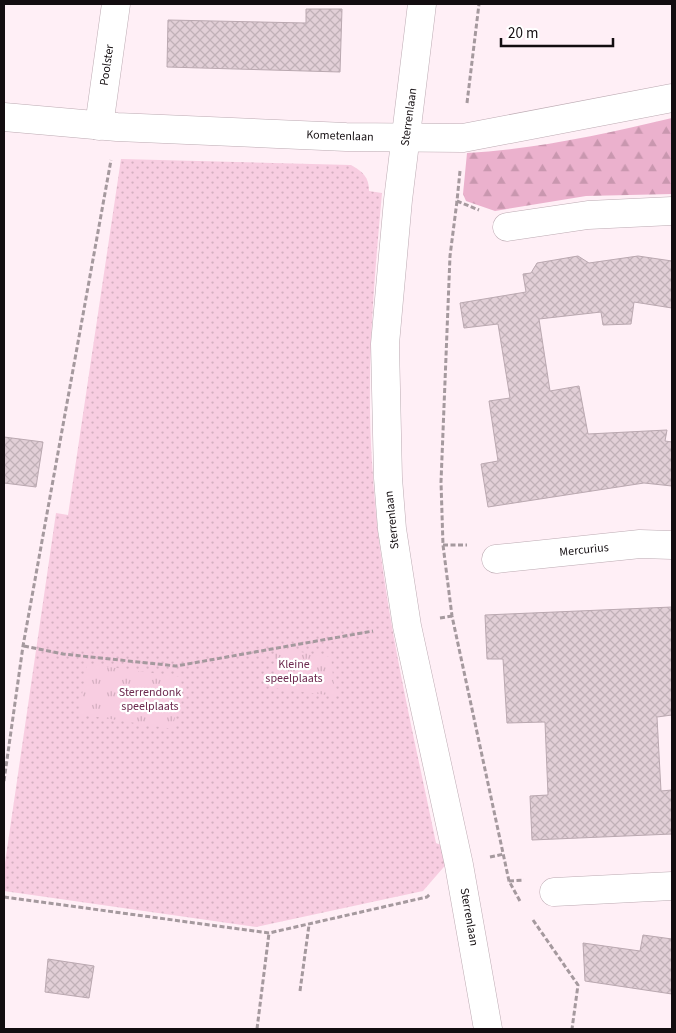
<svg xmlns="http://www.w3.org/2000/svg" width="676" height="1033" font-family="'Source Sans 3',sans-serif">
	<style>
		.grass { fill: url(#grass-dots) }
		.forest { fill: url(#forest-firs) }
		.park { fill: url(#park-tufts) }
		.building { fill: url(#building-cross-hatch); stroke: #baa8b0 }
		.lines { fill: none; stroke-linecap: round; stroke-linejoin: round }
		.street-casing { stroke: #bcaab2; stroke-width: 29 }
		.path { stroke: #a5999e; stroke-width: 3; stroke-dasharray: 5 2.5; stroke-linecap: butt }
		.street { stroke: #fff; stroke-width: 28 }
		.labels { text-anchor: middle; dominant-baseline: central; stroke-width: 4.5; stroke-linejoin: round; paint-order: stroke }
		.street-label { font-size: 12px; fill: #130d10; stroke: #fff }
		.park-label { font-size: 12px; fill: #6d2a4f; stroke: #fff }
	</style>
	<defs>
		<pattern id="grass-dots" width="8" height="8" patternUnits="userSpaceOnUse" patternTransform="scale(1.25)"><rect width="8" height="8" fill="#f8cde1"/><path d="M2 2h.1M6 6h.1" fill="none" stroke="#d4afc0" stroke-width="1.8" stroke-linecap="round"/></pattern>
		<pattern id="forest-firs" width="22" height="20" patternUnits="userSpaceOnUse" patternTransform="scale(1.25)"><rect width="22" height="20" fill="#ebb1cd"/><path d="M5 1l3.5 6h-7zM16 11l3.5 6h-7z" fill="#c997af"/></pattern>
		<pattern id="park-tufts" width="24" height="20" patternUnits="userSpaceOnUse" patternTransform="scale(1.25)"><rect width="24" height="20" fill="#f8cde1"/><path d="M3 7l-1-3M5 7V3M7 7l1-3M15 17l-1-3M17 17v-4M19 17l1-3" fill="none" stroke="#d4afc0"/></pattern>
		<pattern id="building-cross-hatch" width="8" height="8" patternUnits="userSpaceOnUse" patternTransform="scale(1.25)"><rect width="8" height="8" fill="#e2cfd7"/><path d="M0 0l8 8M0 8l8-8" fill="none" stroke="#c1b1b8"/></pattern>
	</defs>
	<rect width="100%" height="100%" fill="#ffeff6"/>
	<path class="grass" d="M121,159L351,165C363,172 369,177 369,191L382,193C374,282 366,372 372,462C379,591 410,717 436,843L448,848L449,861L423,891L256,927L4,891V870L56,513L68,515Z"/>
	<path class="forest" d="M672,118V194L586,196L495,211L466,201L463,194L467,153C537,149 604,134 672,118Z"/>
	<g class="park">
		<polygon points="275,648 331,657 335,696 274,688"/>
		<polygon points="87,664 181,677 173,729 79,714"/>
	</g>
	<g class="building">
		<polygon points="306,9 342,9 340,72 167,67 168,20 306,23"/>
		<polygon points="578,256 589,263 638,256 672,261 672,308 634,302 631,324 603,325 601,312 539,319 550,391 579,386 588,434 667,430 665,441 672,442 672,486 644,483 488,507 481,464 498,461 489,401 510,398 498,324 464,328 460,303 526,292 523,274 531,273 537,263"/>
		<polygon points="4,437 43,442 36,487 4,483"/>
		<polygon points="672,607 672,715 657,717 661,791 672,790 672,834 532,840 530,796 548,795 545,722 507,723 503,659 487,659 485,615"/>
		<polygon points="643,935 672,939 672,994 585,981 583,943 640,951"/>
		<polygon points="48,959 94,966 89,998 45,992"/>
	</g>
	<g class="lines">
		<g class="street-casing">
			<g id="street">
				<polyline points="422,4 398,200 385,344 388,478 392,529 407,626 459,865 488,1029"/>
				<polyline points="4,117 117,127 346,137 463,138 672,98"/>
				<polyline points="99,126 116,4"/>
				<polyline points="507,227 588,215 672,211"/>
				<polyline points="496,559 640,544 672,545"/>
				<polyline points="554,892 672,886"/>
			</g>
		</g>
		<g class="path">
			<polyline points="467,103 479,4"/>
			<polyline points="460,171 457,201 479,210"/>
			<polyline points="457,201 450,256 441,482 443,545 452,616 509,881 521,903"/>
			<polyline points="443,545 467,545"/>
			<polyline points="440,618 452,616"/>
			<polyline points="24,646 63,654 176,666 373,631"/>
			<polyline points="4,781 23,646 111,160"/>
			<polyline points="490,857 504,854"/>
			<polyline points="509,881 524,880"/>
			<polyline points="4,897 269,933 427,897 430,894"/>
			<polyline points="533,920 578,985 572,1029"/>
			<polyline points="300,991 309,925"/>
			<polyline points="257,1029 269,933"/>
		</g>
		<use href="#street" class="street"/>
	</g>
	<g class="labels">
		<g class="street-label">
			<text transform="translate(107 65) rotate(-82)">Poolster</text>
			<text transform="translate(409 117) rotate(-82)">Sterrenlaan</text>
			<text transform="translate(340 136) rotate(2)">Kometenlaan</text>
			<text transform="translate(392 520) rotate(-96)">Sterrenlaan</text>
			<text transform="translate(584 550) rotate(-6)">Mercurius</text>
			<text transform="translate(469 917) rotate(80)">Sterrenlaan</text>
		</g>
		<g class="park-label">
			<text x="294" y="664">Kleine<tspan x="294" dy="14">speelplaats</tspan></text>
			<text x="150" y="692">Sterrendonk<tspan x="150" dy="14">speelplaats</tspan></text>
		</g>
	</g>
	<rect width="676" height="1033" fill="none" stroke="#130d10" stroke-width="10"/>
	<path d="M501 38v8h112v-8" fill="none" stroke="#130d10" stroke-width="2.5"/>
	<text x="508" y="38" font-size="15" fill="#130d10" stroke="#ffffff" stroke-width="4" paint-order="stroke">20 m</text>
</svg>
